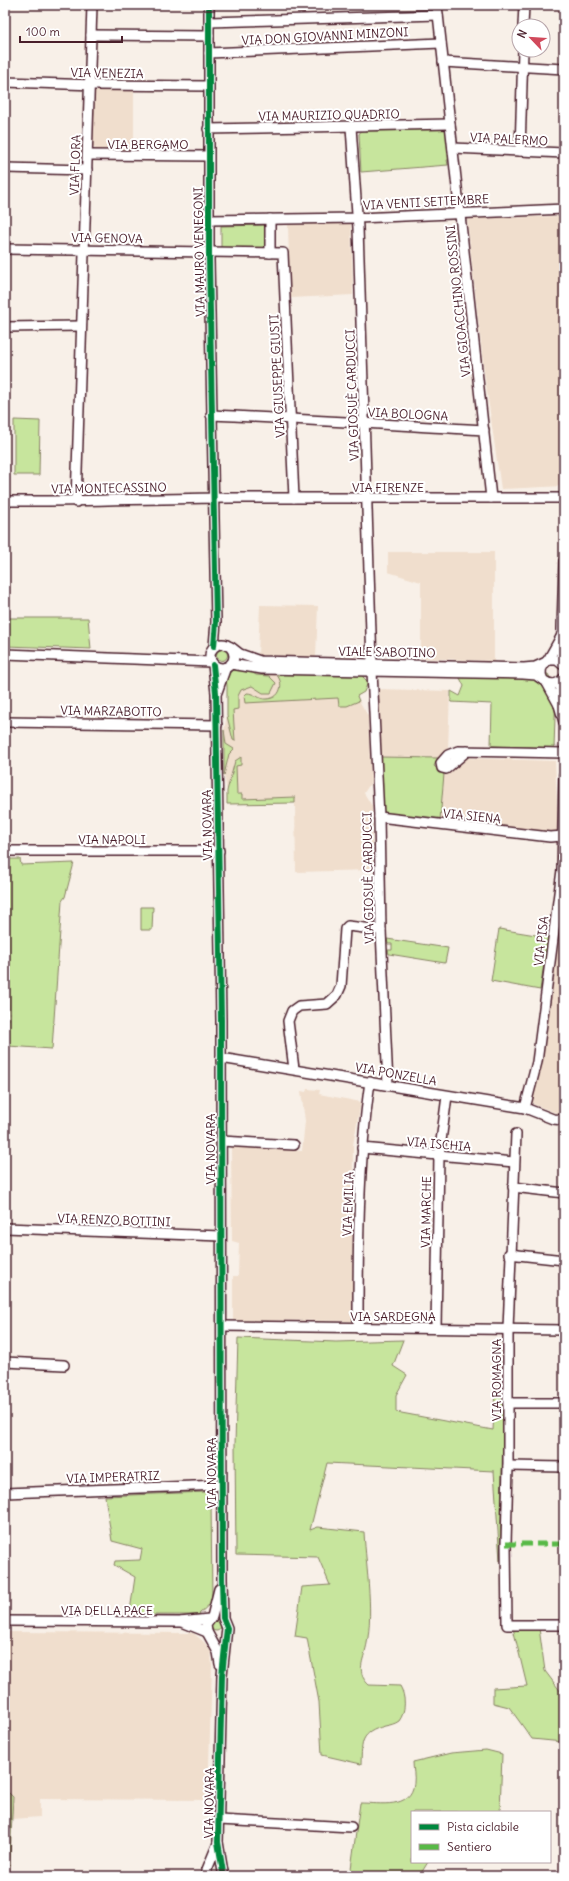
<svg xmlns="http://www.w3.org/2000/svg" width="569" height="1881" font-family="Delius,sans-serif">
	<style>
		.built { fill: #f0decd }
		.green { fill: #c7e59d; stroke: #888264 }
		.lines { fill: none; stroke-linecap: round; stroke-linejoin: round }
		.minor-casing { stroke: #4a1f2b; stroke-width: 12 }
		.minor { stroke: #fff; stroke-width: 9 }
		.quiet { stroke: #58b947; stroke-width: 5; stroke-dasharray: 10 5; stroke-linecap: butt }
		.cycleway-casing { stroke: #fff; stroke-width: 8 }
		.cycleway { stroke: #00873e; stroke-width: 6 }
		.labels { text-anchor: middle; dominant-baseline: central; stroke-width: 4; stroke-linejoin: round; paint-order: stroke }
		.street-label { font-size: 12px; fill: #4a1f2b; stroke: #fff }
	</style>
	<rect width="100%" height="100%" fill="#f8f0e8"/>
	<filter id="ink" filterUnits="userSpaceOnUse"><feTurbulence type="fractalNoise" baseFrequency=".025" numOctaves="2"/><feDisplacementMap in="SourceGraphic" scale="8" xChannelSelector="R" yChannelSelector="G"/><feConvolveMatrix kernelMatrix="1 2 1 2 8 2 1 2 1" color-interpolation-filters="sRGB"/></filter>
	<g filter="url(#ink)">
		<g class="built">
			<polygon points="94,88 134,90 134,150 96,149 92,146"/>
			<polygon points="564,216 564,486 501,489 484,371 467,219"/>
			<polygon points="351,221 353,295 290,298 288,224"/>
			<polygon points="388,552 494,552 494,661 421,658 421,582 388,572"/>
			<polygon points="260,605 318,606 316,657 258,655"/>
			<polygon points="234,669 365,677 364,692 357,697 368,716 371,782 364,793 372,806 372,870 296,872 295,803 227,804 227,791 224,775 224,730 227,716 227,685 225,677"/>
			<polygon points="377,689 450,691 448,750 438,758 380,757"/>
			<polygon points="464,758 555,761 558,830 554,833 440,820 444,774 451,771"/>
			<polygon points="560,928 564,928 564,1116 533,1104 532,1099 540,1074"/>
			<polygon points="307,1089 320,1090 319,1094 361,1102 353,1145 352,1321 233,1320 233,1276 238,1276 239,1243 232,1241 231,1145 302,1151 305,1121 301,1091 306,1092"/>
			<polygon points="5,1632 193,1633 204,1642 211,1652 212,1665 208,1800 40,1799 40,1817 12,1819 13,1797 5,1789"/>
		</g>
		<g class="green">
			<polygon points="444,126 449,129 452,160 447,160 448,165 361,172 359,134 362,130"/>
			<polygon points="266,225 266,248 221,249 221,226"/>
			<polygon points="14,420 40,421 39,475 14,475"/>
			<polygon points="5,618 88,618 91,649 5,646"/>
			<circle cx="222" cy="655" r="5.5"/>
			<polygon points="234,669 247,669 256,675 269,676 276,683 271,693 263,693 252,686 241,690 238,696 238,709 233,710 235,741 233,740 227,716 227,685 225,677"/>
			<polygon points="455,671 548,674 556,688 554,748 491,746 492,704 451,702 451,691 460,696 464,686 460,678 455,676"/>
			<path d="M273,672L360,674L368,682L364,692L357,696L359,701L347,706H339L338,698L245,703L244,696L247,693C254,693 260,700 267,699C283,698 285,679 273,672Z"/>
			<polygon points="224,730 226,744 234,749 229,754 224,775"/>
			<polygon points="241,757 241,765 236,766 237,794 242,794 242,799 295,797 295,803 227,804 227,791 235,761"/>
			<polygon points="380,757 438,758 434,766 444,774 440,820 387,815 382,809"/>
			<polygon points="5,859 20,859 21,865 74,863 65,897 62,901 52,1049 8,1046 5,1044 5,1020 9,1020 7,954 5,953"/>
			<polygon points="564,898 564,928 560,928"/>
			<polygon points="141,907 153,907 152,930 141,930"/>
			<polygon points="499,929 548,937 540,990 491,981"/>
			<polygon points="387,939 448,948 445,963 389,954 388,950 392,950 392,944 388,944"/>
			<path d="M238,1338L336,1342L403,1340L393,1366L407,1375L396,1395V1412L493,1430L495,1389L504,1385L500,1561L494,1471L327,1463L310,1530L318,1527L364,1532C366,1569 375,1616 365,1652C361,1665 358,1675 369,1685L400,1686C406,1696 406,1712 399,1721C395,1724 390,1725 385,1726C360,1733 362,1741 361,1764L322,1755L319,1702L307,1638L295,1636L302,1587L330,1585L318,1557L236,1555L235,1444Z"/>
			<polygon points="206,1492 211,1498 212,1602 198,1615 139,1615 139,1611 130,1611 135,1577 114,1565 115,1561 140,1560 142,1549 112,1541 105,1496"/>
			<circle cx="216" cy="1626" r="5"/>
			<polygon points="513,1628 539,1628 545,1671 564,1696 564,1746 563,1742 532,1739 509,1707 493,1703 493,1688 527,1686"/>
			<path d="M486,1750L502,1754L500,1812H412V1862H428L420,1875L350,1876L360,1803C380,1803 411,1810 414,1783C415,1776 413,1769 413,1762L451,1753Z"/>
			<polygon points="5,1789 13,1797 9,1876 5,1876"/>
		</g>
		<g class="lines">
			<g class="minor-casing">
				<g id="minor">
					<polyline points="209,5 209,260 216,622 214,646"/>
					<polyline points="437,5 491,498"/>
					<polyline points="209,22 438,15"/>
					<polyline points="523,26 524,5"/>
					<polyline points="91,35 209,36"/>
					<polyline points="209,53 441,43"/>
					<polyline points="443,62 564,69"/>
					<polyline points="5,82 95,85 208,86"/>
					<polyline points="351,127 358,228 372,664"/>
					<polyline points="208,129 450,124"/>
					<polyline points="453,148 564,153"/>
					<polyline points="520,151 523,50"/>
					<polyline points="88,155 208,156"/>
					<polyline points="5,168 87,170"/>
					<polyline points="270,219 270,253"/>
					<polyline points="209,220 358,218 564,209"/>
					<polyline points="5,249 283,253 294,498"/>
					<polyline points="5,327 81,326"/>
					<path d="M211,415C302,419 393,425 484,430"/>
					<path d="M5,501C81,502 156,498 232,498C342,499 453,499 564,498"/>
					<polyline points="76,502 92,5"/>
					<circle cx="222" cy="656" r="12"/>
					<polyline points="231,647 240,654 260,661 524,668 535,667 544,663"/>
					<polyline points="5,654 211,662"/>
					<polyline points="548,660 561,637"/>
					<polyline points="561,662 564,561"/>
					<polyline points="231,664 262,669 523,674 536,675 543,680"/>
					<polyline points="213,665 216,693 221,1020 222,1579 223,1618 227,1628 222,1675 218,1842 223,1872"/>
					<path d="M563,665L557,660H548C541,666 539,672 543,680C551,686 558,685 564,678"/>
					<polyline points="372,671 379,817 381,930 388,1085"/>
					<polyline points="547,683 559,705 564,722"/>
					<polyline points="217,692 226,667"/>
					<polyline points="559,705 561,681"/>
					<polyline points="5,722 217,725"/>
					<polyline points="467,751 446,769 442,768 441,763 448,755 458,751 564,753"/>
					<polyline points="379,817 550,837 563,836"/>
					<polyline points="5,851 219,851"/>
					<polyline points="221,1058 525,1108 553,1119 564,1120"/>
					<polyline points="294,1069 288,1021 292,1011 299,1006 327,1004 337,995 341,986 345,929 348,926 381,930"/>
					<polyline points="525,1108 537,1062 562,870 564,775"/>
					<polyline points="516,1134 508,1329 508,1466 506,1544 507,1625 564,1625"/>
					<polyline points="221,1141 294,1145"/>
					<polyline points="362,1148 514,1162"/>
					<polyline points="513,1187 564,1193"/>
					<polyline points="5,1228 221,1236"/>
					<polyline points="509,1254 564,1260"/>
					<polyline points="222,1326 564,1330"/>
					<path d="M358,1328C358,1246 358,1164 370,1082"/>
					<polyline points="436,1328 439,1156 447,1096"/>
					<polyline points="5,1362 64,1365"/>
					<polyline points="508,1403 564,1403"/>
					<polyline points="508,1466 564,1467"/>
					<polyline points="5,1493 221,1485"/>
					<polyline points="219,1589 212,1617 206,1625 207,1632 218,1652 220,1664"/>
					<polyline points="5,1621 180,1622 209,1619"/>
					<polyline points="182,1622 207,1632"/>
					<polyline points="219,1820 351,1827"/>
					<polyline points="206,1872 218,1843"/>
				</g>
			</g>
			<use href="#minor" class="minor"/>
			<polyline class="quiet" points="506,1544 564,1544"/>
			<g class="cycleway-casing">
				<g id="cycleway">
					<polyline points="209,5 209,260 216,622 214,646"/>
					<polyline points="213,665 216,693 221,1020 222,1579 223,1618 227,1628 222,1675 218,1842 223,1872"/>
				</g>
			</g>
			<use href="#cycleway" class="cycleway"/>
		</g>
	</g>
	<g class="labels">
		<g class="street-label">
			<text transform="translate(325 36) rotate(-3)">VIA DON GIOVANNI MINZONI</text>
			<text transform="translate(107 73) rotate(1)">VIA VENEZIA</text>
			<text transform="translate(329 115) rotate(-1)">VIA MAURIZIO QUADRIO</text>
			<text transform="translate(509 139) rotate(3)">VIA PALERMO</text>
			<text x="148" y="144">VIA BERGAMO</text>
			<text transform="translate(75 165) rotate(-88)">VIA FLORA</text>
			<text transform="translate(426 202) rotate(-3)">VIA VENTI SETTEMBRE</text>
			<text transform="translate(107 238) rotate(1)">VIA GENOVA</text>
			<text transform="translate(199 252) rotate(-91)">VIA MAURO VENEGONI</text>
			<text transform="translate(458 301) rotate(-96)">VIA GIOACCHINO ROSSINI</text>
			<text transform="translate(277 376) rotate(-93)">VIA GIUSEPPE GIUSTI</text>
			<text transform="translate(352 395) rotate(-92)">VIA GIOSUÈ CARDUCCI</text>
			<text transform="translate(408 414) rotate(3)">VIA BOLOGNA</text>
			<text x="388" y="487">VIA FIRENZE</text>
			<text transform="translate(109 488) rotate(-1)">VIA MONTECASSINO</text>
			<text transform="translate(387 652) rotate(1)">VIALE SABOTINO</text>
			<text transform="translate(111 711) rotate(1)">VIA MARZABOTTO</text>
			<text transform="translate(472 816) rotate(6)">VIA SIENA</text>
			<text transform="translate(207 825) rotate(-91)">VIA NOVARA</text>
			<text x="112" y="839">VIA NAPOLI</text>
			<text transform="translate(368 878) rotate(-91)">VIA GIOSUÈ CARDUCCI</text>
			<text transform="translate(541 941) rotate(-83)">VIA PISA</text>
			<text transform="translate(396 1074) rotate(10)">VIA PONZELLA</text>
			<text transform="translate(439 1144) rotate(5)">VIA ISCHIA</text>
			<text transform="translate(210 1149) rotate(-90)">VIA NOVARA</text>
			<text transform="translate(348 1204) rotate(-88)">VIA EMILIA</text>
			<text transform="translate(426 1212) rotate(-89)">VIA MARCHE</text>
			<text transform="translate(114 1220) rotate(2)">VIA RENZO BOTTINI</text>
			<text x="393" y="1316">VIA SARDEGNA</text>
			<text transform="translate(496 1380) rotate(-90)">VIA ROMAGNA</text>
			<text transform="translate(211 1473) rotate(-90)">VIA NOVARA</text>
			<text transform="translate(113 1477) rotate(-2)">VIA IMPERATRIZ</text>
			<text x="107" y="1610">VIA DELLA PACE</text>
			<text transform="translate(209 1803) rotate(-89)">VIA NOVARA</text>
		</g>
	</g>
	<rect width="569" height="1881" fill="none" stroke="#fff" stroke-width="20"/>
	<rect x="10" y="10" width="549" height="1861" fill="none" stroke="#4a1f2b" stroke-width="1.5" filter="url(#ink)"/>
	<rect x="411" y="1811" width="140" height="52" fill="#ffffff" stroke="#b7a5aa"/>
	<rect x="419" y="1824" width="20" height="6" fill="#00873e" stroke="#b7a5aa"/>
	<text x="447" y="1831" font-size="12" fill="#4a1f2b">Pista ciclabile</text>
	<rect x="419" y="1844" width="20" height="6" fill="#58b947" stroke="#b7a5aa"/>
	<text x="447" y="1851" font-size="12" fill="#4a1f2b">Sentiero</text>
	<g transform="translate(531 38) rotate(295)"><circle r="19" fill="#ffffff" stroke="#b7a5aa"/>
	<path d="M0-3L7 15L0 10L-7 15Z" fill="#d1495b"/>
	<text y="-6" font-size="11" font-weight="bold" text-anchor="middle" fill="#4a1f2b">N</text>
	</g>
	<path d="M20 36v6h102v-6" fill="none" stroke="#4a1f2b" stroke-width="2"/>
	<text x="26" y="36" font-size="12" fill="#4a1f2b" stroke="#ffffff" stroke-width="3" paint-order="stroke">100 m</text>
</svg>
